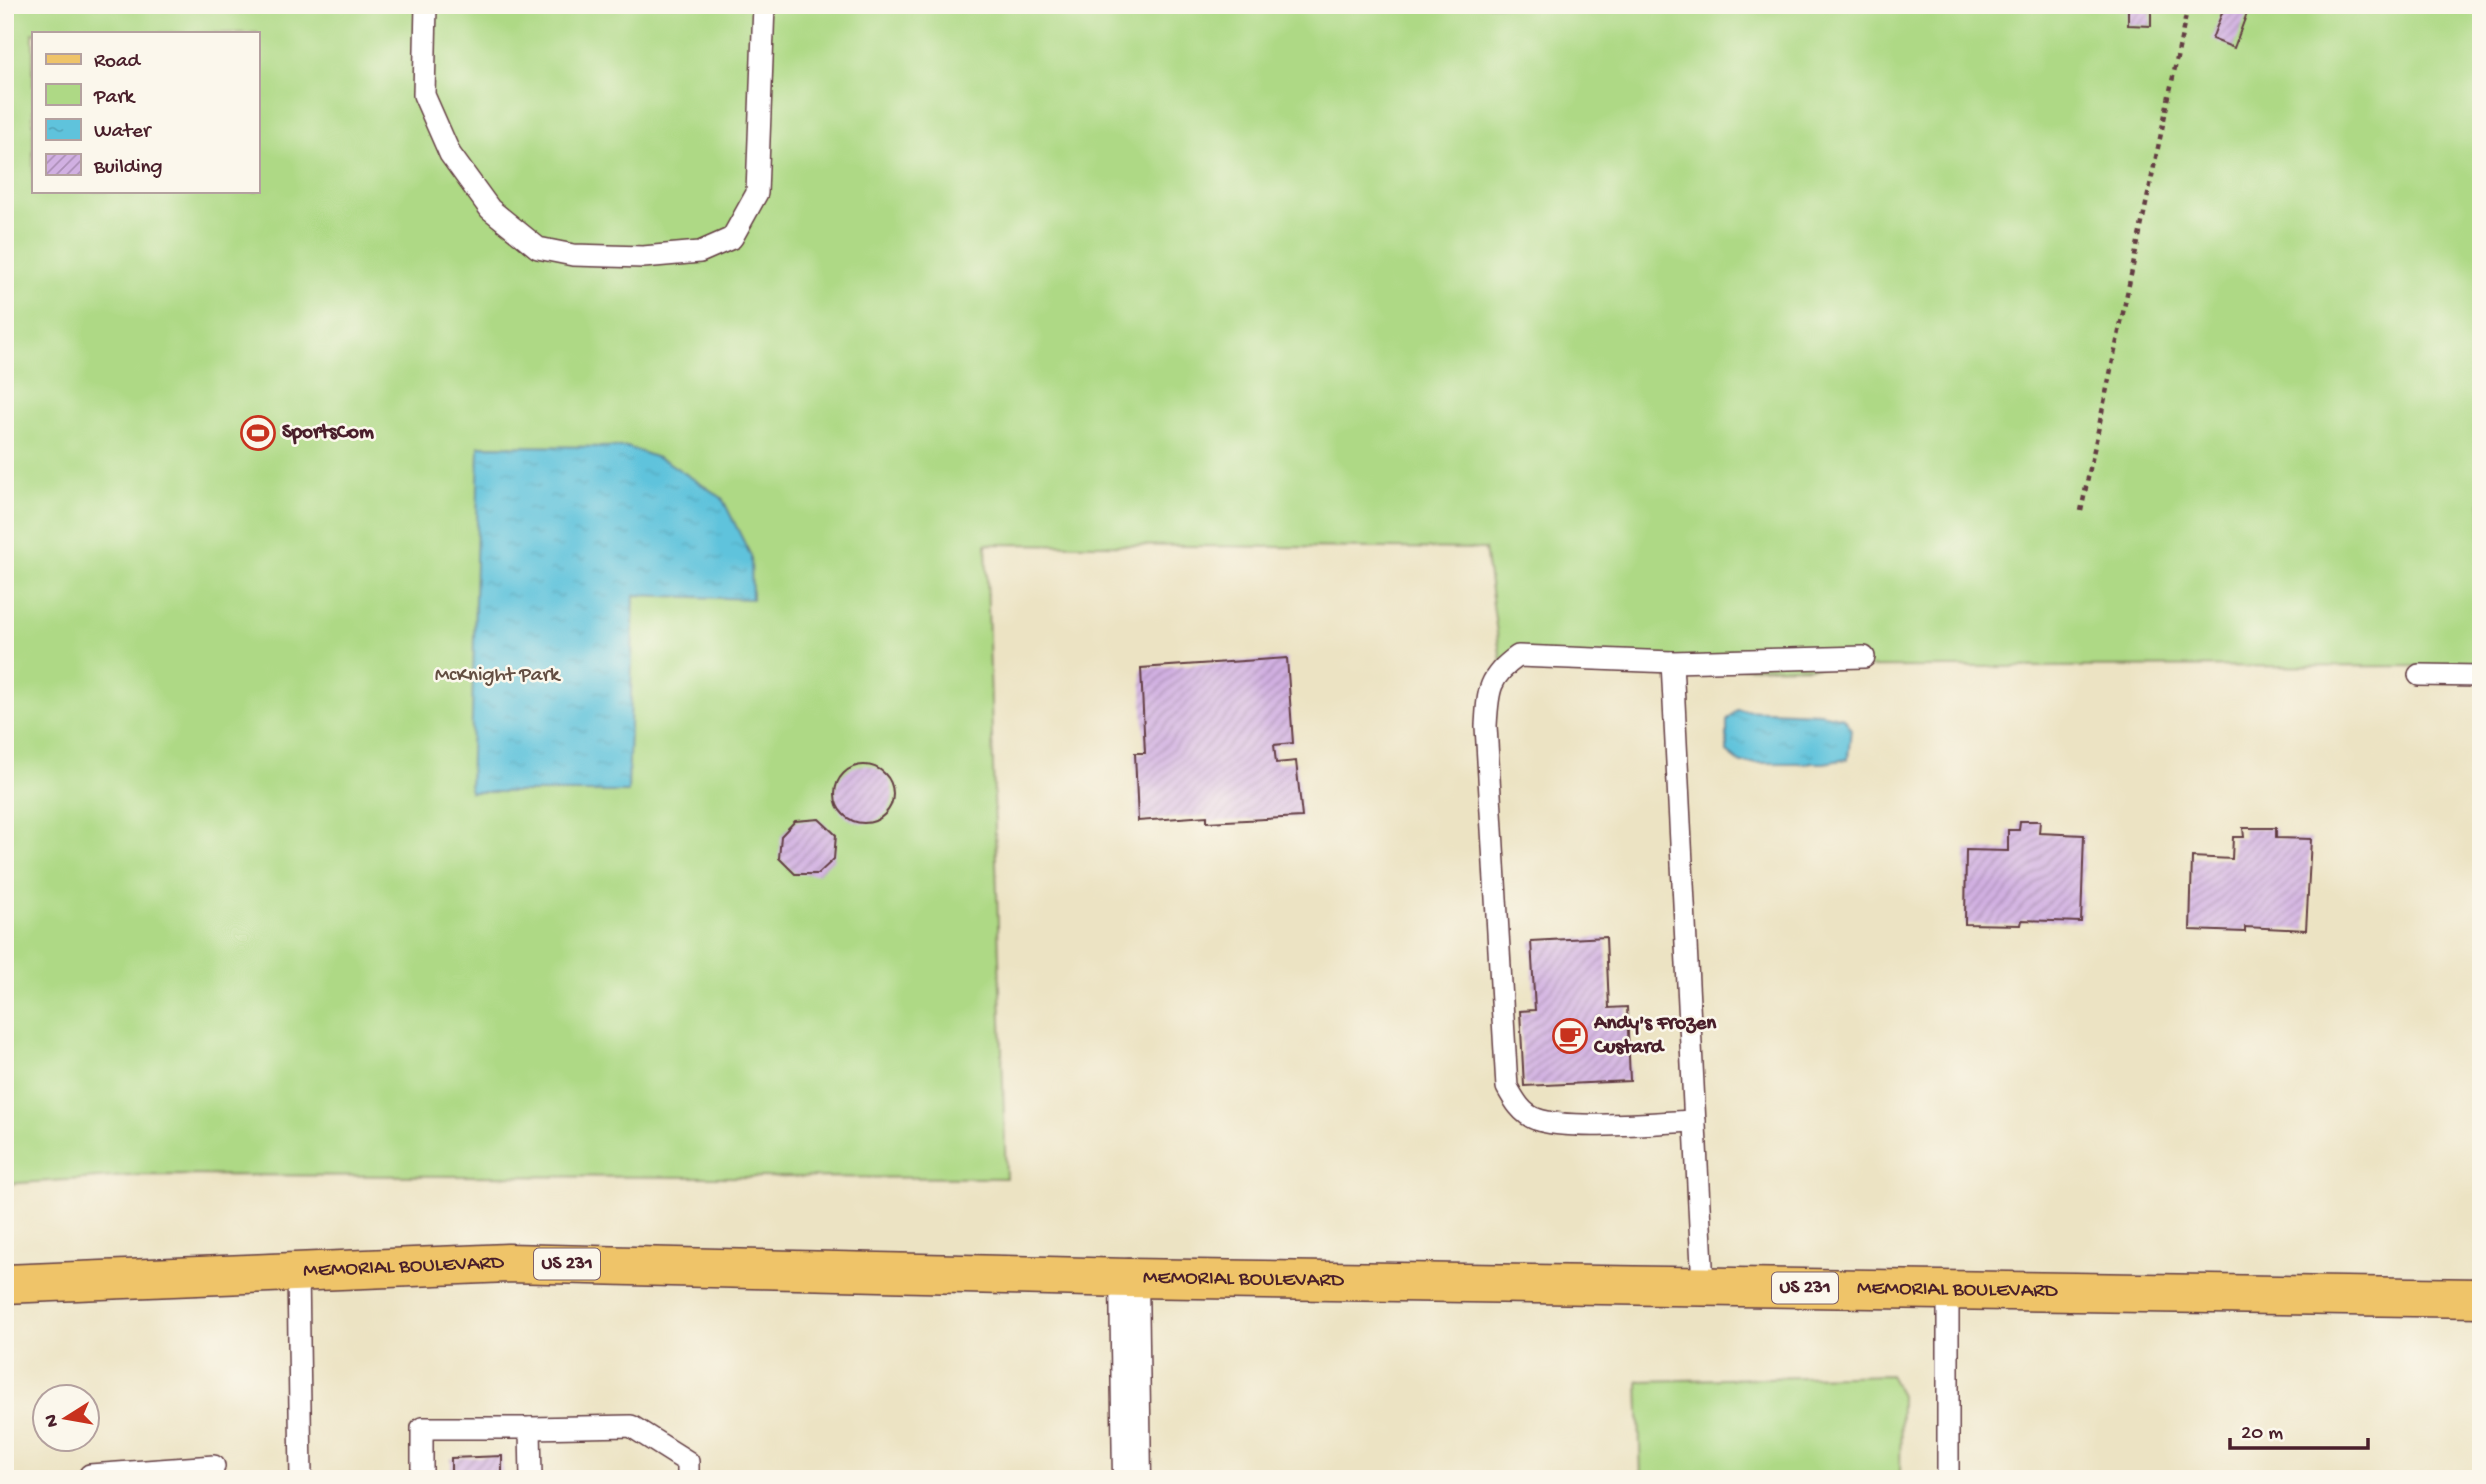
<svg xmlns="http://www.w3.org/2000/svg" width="2486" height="1484" font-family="'Gochi Hand',sans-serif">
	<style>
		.green { fill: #aed985; stroke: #7c7c58; stroke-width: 2; fill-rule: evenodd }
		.water { fill: url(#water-ripples); stroke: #547184; stroke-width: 2 }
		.building { fill: url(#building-hatch) }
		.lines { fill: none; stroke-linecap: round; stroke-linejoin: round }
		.service-casing { stroke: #623c42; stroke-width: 24 }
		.minor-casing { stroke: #623c42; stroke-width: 41 }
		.primary-casing { stroke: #623c42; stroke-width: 41 }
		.path { stroke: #623c42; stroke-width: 4.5; stroke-dasharray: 5 5; stroke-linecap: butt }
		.service { stroke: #fff; stroke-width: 21 }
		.minor { stroke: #fff; stroke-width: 38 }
		.primary { stroke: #efc469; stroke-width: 38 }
		.labels { text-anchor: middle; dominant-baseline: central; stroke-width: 5; stroke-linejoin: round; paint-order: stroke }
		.shield { fill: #fbf7ec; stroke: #7f6065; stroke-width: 2 }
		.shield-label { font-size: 19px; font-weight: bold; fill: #4a1f2b }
		.poi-label { font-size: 21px; font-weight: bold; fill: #4a1f2b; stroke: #fbf7ec; text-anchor: start }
		.park-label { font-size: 21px; fill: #634e42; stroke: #fbf7ec }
		.street-label { font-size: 21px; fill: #4a1f2b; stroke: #fbf7ec }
	</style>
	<defs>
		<pattern id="water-ripples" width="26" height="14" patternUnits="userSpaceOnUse" patternTransform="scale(1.75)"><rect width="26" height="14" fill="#5fc3dc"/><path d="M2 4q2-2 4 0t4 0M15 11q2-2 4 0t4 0" fill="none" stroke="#54a7bd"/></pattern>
		<pattern id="building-hatch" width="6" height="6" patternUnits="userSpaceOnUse" patternTransform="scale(1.75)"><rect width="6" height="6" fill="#d1b0e2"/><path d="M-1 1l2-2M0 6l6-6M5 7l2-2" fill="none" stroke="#ac8fb7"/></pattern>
	</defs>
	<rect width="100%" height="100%" fill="#fbf7ec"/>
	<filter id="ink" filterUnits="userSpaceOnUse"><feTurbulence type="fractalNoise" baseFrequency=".0143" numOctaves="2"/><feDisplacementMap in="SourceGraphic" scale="14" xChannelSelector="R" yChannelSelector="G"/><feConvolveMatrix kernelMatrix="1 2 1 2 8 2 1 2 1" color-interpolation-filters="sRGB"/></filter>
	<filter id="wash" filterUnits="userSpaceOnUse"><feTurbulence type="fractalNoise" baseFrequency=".00686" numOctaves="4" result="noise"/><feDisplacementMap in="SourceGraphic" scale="28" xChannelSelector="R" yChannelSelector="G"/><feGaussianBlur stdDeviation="1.57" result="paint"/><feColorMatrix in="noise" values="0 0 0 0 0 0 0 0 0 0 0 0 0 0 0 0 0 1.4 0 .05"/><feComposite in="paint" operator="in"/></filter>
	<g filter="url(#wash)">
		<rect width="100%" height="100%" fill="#ece3c3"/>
		<g class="green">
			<path d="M5,5H2481V666L1502,668L1485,549L986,544L1006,1178L145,1175L5,1184ZM33,33H257V191H33Z"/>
			<polygon points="1890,1375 1901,1395 1900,1479 1641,1479 1638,1381"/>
		</g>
		<g class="water">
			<polygon points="479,446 627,447 666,461 722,498 751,556 752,599 634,595 628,792 470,792"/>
			<polygon points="1737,710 1820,713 1844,718 1851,728 1848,759 1824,763 1741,763 1727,752 1727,720"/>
		</g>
		<g id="blocks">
			<g class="building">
				<polygon points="2128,5 2151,5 2151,26 2128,25"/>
				<polygon points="2225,5 2250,5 2234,48 2212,39"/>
				<polygon points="1287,658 1293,743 1274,745 1276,763 1296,761 1302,817 1207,822 1207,816 1138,821 1135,753 1145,753 1141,668"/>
				<circle cx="864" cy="794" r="29"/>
				<polygon points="819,819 836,835 834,859 818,874 795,874 779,858 781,836 795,821"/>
				<polygon points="2020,821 2040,821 2039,833 2084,835 2081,922 2022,920 2021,925 1965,924 1966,850 2008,851 2008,830 2019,830"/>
				<polygon points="2243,828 2276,828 2276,838 2311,839 2306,930 2245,927 2245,932 2190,930 2192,857 2232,859 2233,837 2244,837"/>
				<polygon points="1606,937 1609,1008 1627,1007 1630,1081 1524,1086 1520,1011 1535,1010 1531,941"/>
				<polygon points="502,1456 502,1479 451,1479 451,1458"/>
			</g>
		</g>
	</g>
	<g filter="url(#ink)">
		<use href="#blocks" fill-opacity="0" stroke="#623c42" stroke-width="2"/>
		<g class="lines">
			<g class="service-casing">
				<g id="service">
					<polyline points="426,5 424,95 450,154 490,209 538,248 573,255 643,257 700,252 732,238 757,193 764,5"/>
					<path d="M1672,662L1518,656C1488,677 1488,691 1486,726L1507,1087C1514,1100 1522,1114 1536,1119C1566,1131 1659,1122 1695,1121"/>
					<polyline points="2419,675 2481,676"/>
					<polyline points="298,1270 301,1479"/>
					<polyline points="1703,1286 1672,662 1864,657"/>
					<polyline points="530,1428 631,1426 688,1462 688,1479"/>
					<polyline points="90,1479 90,1475 214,1466 210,1479"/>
					<polyline points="422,1479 422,1428 530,1428 531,1479"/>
					<polyline points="1948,1479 1948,1290"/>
				</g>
			</g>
			<g class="minor-casing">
				<polyline id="minor" points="1129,1278 1132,1479"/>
			</g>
			<g class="primary-casing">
				<g id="primary">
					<path id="s1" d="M5,1284L508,1263L1129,1278L2481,1298"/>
				</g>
			</g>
			<polyline class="path" points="2081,511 2188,6"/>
			<use href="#service" class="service"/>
			<use href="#minor" class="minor"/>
			<use href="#primary" class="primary"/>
		</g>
	</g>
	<defs>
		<g id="stadium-ring" transform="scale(1.75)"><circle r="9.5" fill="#fbf7ec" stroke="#c8321e" stroke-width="1.5"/><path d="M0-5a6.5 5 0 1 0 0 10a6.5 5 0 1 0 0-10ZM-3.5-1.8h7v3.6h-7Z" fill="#c8321e"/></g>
		<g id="cafe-ring" transform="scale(1.75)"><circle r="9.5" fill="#fbf7ec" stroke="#c8321e" stroke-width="1.5"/><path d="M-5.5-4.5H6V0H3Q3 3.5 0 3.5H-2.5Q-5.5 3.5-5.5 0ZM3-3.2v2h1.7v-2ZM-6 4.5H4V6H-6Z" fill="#c8321e"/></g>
	</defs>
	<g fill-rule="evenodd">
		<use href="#stadium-ring" x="258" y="433"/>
		<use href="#cafe-ring" x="1570" y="1036"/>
	</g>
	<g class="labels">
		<g class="shield">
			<rect x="534" y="1248.5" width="66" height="31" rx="5"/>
			<rect x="1772" y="1272.5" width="66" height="31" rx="5"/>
		</g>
		<g class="shield-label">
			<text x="567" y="1264">US 231</text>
			<text x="1805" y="1288">US 231</text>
		</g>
		<g class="poi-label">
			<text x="282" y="433">SportsCom</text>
			<text x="1594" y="1024">Andy's Frozen<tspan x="1594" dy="24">Custard</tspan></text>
		</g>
		<g class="park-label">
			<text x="497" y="676">McKnight Park</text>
		</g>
		<g class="street-label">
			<text stroke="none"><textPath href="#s1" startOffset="399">MEMORIAL BOULEVARD</textPath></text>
			<text stroke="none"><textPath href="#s1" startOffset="1239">MEMORIAL BOULEVARD</textPath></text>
			<text stroke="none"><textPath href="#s1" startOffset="1953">MEMORIAL BOULEVARD</textPath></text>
		</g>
	</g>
	<rect width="2486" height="1484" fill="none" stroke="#fbf7ec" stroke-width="28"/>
	<rect x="32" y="32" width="228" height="161" fill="#fbf7ec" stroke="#b4a19f" stroke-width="2"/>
	<rect x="46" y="54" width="35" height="10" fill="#efc469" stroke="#b4a19f" stroke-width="2"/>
	<text x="94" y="66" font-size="21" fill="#4a1f2b">Road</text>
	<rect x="46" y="84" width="35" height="21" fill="#aed985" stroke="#b4a19f" stroke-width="2"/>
	<text x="94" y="102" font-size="21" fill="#4a1f2b">Park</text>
	<rect x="46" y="119" width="35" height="21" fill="url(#water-ripples)" stroke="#b4a19f" stroke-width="2"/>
	<text x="94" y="136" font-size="21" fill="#4a1f2b">Water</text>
	<rect x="46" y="154" width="35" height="21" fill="url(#building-hatch)" stroke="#b4a19f" stroke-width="2"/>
	<text x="94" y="172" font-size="21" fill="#4a1f2b">Building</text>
	<g transform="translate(66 1418) rotate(259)"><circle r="33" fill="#fbf7ec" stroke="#b4a19f" stroke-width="2"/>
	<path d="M0-5L12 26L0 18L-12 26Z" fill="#c8321e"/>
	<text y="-10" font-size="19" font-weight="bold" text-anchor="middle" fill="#4a1f2b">N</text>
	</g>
	<path d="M2230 1438v10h138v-10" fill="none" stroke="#4a1f2b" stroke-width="3.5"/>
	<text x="2241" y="1438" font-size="21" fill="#4a1f2b" stroke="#fbf7ec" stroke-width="5" paint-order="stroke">20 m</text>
</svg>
